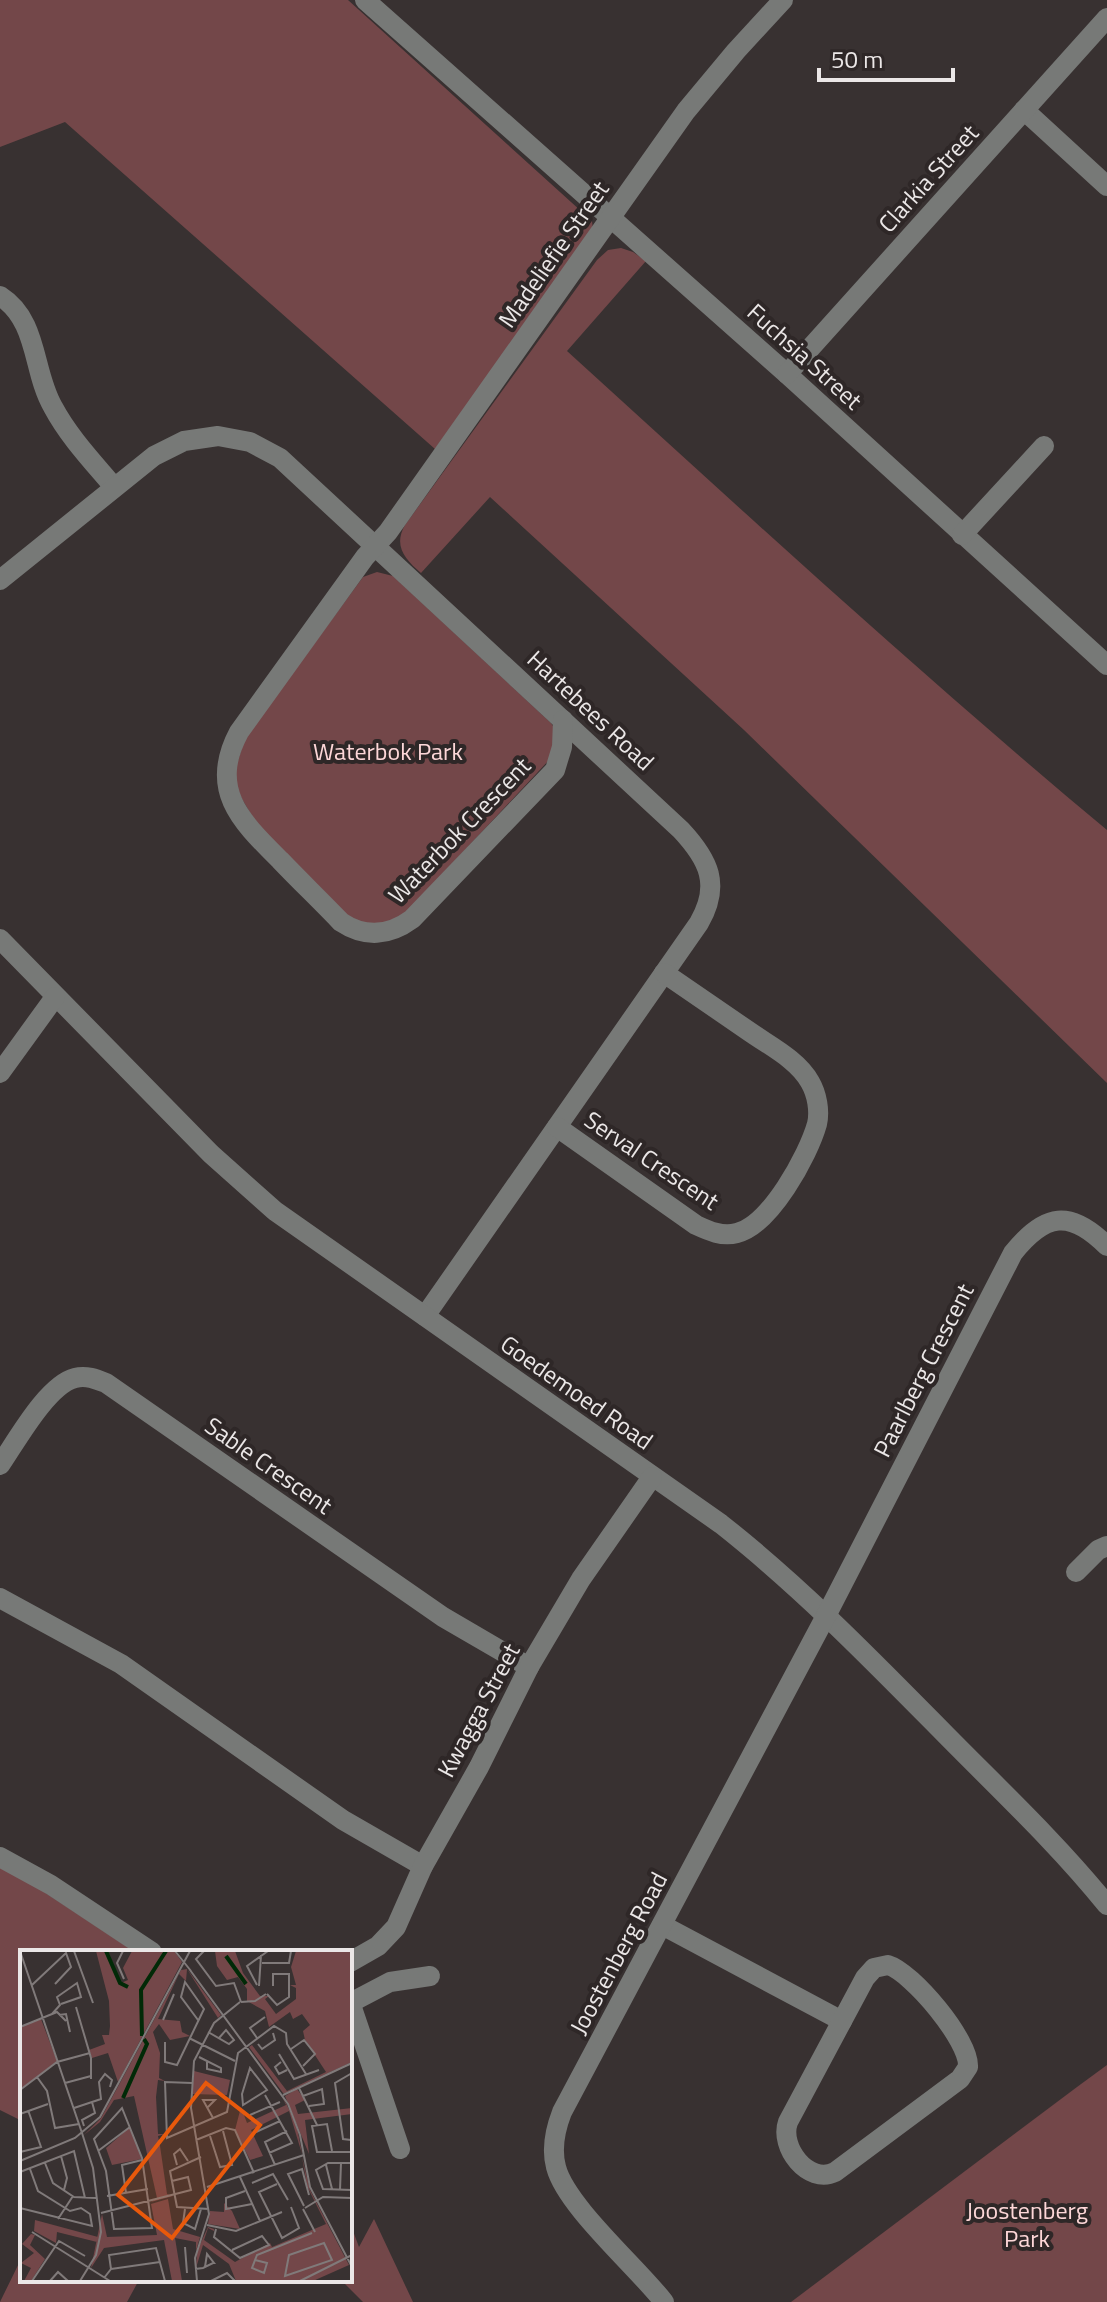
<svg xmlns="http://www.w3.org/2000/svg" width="1107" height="2302" font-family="'Titillium Web',sans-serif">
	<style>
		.green { fill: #734749 }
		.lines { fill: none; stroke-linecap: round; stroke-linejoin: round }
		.minor { stroke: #777977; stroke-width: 20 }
		.labels { text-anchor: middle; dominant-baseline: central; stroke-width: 8; stroke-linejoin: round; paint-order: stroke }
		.street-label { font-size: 24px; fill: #ebe7e7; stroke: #2e2727 }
		.park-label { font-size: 24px; fill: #fdd7d8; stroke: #2e2727 }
		.inset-river { fill: none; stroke: #012a07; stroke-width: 4 }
		.inset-road { fill: none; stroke: #807a7a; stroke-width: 2 }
		.view { fill: #e8590c; fill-opacity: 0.15; stroke: #e8590c; stroke-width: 4 }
		.inset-edge { fill: none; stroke: #ebe7e7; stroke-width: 4 }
	</style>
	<rect width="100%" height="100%" fill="#383131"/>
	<g class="green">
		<polygon points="0,0 348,0 592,221 593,230 435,449 65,122 0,147"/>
		<path d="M621,248L633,252L646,261L567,351C745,513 922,676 1107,830V1083L744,730L490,497L421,573C405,559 393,546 405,525L597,260L608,250Z"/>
		<polygon points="377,572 393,576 551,723 555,729 551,758 404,915 379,926 352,920 256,823 238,792 235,770 245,738 363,577"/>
		<polygon points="0,1866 23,1878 135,1952 22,1952 22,2121 0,2110"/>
		<polygon points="1107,2065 1107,2302 791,2302 1077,2087"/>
		<polygon points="374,2219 413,2302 363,2302 341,2280 350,2280 350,2223 359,2247"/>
		<polygon points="22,2257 22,2280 139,2280 127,2302 0,2302"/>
	</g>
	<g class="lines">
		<g class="minor">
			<polyline points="365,0 787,374 1107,665"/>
			<polyline points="1024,110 1107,186"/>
			<path d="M0,296C39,321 32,371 53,407C69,437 93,462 114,487"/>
			<polyline points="787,374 1107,18"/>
			<polyline points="962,535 1044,446"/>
			<path d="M0,580L154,456L184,441L218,436L250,442L280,458L681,830C709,860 721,885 699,923L425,1316"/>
			<path d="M563,720L562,747L555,770L412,919C389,936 365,938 341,922C321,901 300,881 280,860C241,821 208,790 239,732L365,557L388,532L686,111L736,51L783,0"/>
			<path d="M0,939L211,1154L275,1211L721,1524C801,1587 872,1660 943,1732C999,1789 1057,1843 1107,1905"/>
			<polyline points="0,1073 55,997"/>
			<path d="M557,1127L696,1225C709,1231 722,1237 737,1233C770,1225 808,1156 817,1124C820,1111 817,1094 810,1082C798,1060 770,1046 750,1032C721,1012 693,993 664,973"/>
			<path d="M0,1465C16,1442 47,1385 75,1378C86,1375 96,1379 106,1383L443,1617L529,1667"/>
			<polyline points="1076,1572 1098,1550 1107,1546"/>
			<polyline points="0,1598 121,1664 343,1820 423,1866"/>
			<polyline points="0,1857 51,1885 152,1952"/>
			<polyline points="662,1925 842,2021"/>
			<polyline points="350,1962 378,1946 396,1927 423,1866 479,1767 529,1667 581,1579 652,1477"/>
			<path d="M888,1965C912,1972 970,2041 968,2067L960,2079L835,2172C808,2185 779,2147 788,2122L865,1978L874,1968Z"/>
			<polyline points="350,2002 400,2149"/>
			<polyline points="350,2003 390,1982 430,1976"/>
			<path d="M664,2302C637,2267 566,2206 556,2167C551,2148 555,2130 562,2112L827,1614L1013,1253C1045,1213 1070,1209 1107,1246"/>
		</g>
	</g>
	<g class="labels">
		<g class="street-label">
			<text transform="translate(928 178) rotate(-48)">Clarkia Street</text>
			<text transform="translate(553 254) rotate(-55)">Madeliefie Street</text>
			<text transform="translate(805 356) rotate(42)">Fuchsia Street</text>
			<text transform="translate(591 710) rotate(43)">Hartebees Road</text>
			<text transform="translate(459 830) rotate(-46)">Waterbok Crescent</text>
			<text transform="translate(652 1160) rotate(34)">Serval Crescent</text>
			<text transform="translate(923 1370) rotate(-63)">Paarlberg Crescent</text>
			<text transform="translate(577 1392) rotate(35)">Goedemoed Road</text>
			<text transform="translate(269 1465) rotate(35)">Sable Crescent</text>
			<text transform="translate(478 1710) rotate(-62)">Kwagga Street</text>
			<text transform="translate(618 1953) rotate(-62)">Joostenberg Road</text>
		</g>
		<g class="park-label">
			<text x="388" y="751">Waterbok Park</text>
			<text x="1027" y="2210">Joostenberg<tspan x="1027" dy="28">Park</tspan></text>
		</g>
	</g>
	<g transform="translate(20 1950)">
		<rect width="332" height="332" fill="#383131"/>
		<path d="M76,1H88L101,33L108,30L103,18L112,1H154L162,12L98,132L88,103L72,108L69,100L85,94L82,85H89L90,76L89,51ZM195,1H215L223,23L240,46H249L245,49L256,64L276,49V38L270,35H276L271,17L276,1H332V112L265,143H263L229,97L232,95L267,141L306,122L285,90L283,81L290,75L282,64L273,69L270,62L249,77L245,61L227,51V39L218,27L207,30L197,16ZM167,19L201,65L198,68L167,19L166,31L159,24L138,69L160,71L162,82L170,86L150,90L139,74L133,82L140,103L139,128L145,131L138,130L136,147L138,184H145L138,186L140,196L147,244L153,246L131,252L137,248L114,146L94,150L80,172L64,185L81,168L161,20ZM21,69L37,111L2,138L0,77ZM174,121L210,130L207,145L172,144ZM277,139L285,150L275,155L278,164L332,158V164L285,170L289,204L265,146ZM263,149L267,155L277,177L282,204L269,161L231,180L243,206L230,210L215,180L221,157L227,173L266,155ZM110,177L122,209L92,215L86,198ZM282,207L290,240L329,315L293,331H216L209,314L183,295L176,318L177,301L188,277L194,279V281L188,278L184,290L215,312L250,293L252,297L306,274L287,236ZM148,249L153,279L180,287L176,301V292L155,288L162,331H152L144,290L84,298L71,318L82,264L87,287L137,285L131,254ZM204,253L212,261L220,279L188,274L190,261L204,262ZM15,270L78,287L77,292L37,282L36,293L14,281ZM11,284L15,285L10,295L25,309L11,331H4L11,318L1,313L14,303L2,294Z" fill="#734749"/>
		<path class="inset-river" d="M86,1L100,33L108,37M206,6L226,34M122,86L121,40L146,1M103,148L127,94L124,89"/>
		<path class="inset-road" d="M0,1L62,183M54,1L73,53M103,1L97,13L104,29M155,1L171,21M184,1L176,9L196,36L214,33L221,52M242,13H269L271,1M170,20L268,154L280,185L290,237L332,317M12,35L46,3L51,17L35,34M237,35L227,16L248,1M239,36L241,5M247,44L257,55L269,47V24H253V36M221,52L235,51L246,44M56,57L71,108V129M32,64L40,55L37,47L57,33L61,47L41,54M39,65L46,64L50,82M143,70L154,44M0,77L37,62L46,71M188,82L209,94L214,90L206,80L199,88M169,88L215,111M237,88L230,78L245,67M145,92V112L157,115L184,59L165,32L161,47L178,70M238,94L242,99L255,90L253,83M271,99L284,90L295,104L283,116M259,104L274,129L299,120M179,107L201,118V122L187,119V111M261,112L255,117L259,124L267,120M230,118L247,140L223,155L222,144ZM17,127L27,141L35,178L59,174M45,133L71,126M172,133L145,132L147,188L207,162L218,103L254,76L266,83L267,94L286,124M279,138L297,175M0,140L37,112L70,103M245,145L272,193L249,203M263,145L332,113M283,146L302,139L304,154L289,156M188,157L195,150H183L193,168M54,158L81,149L79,132L85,124L92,130L90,137M102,158L122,208L132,278L94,279L86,221L74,189ZM0,164L28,154M230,165L260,152M64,176L62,170L75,163L72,152M236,182L260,171M190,186L200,217L212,215L203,181M176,190L206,178L215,180L234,223M331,190L323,189L315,133L332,123M78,201L110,177M312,201L307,174L292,176L297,202H332M0,202L21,197L8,160M41,206L47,228L44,240M181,207L150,221L157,257L189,259M0,211L55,188L80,167L170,1M25,213L33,233L54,247L76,248M332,213H308L296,220L303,239L332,240M157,215L154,204L160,199L168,211M255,215L245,192L267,181M306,215L312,239M0,222L54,201L65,248M220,227L240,271M232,233L253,224L268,250M257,234L239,242L262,288L279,278L271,257M187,237L284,205M320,240L321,213M331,240L332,213M225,241L206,248V259L232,254M106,243L102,215L122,210M87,246L128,239M284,256L268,224L282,219L289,245M0,258L72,276L70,264L61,258L50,261L18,241L10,219M285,258L303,247L332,248M165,259L163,273L175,279L181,259M283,259L295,282M81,263L171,240L168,227L152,231M38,269L53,246M187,275L216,281L262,262M196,279L194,287L220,308L249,295L242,286L212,300M12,282L90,331M304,293L312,310L265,326L269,305ZM165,297L167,323M235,310L247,313L244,323L232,318L237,305L292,283M91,319L140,312M175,319L183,318L193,313H194L187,304L185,317M84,328L91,319L89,305L136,298L145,331M12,331L39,291L65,306M30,331L38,322L48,331M60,331L76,305L81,282L73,218L62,183M177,331L175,308L189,264L171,158L174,111L194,73L220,52M191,331L207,323L215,331M280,331L332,305"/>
		<path class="view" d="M186,133L240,175L152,288L98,245Z"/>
		<rect width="332" height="332" class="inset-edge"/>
	</g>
	<path d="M819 68v12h134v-12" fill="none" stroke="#ebe7e7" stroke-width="4"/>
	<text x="831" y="68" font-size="24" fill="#ebe7e7" stroke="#2e2727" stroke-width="6" paint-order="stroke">50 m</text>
</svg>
